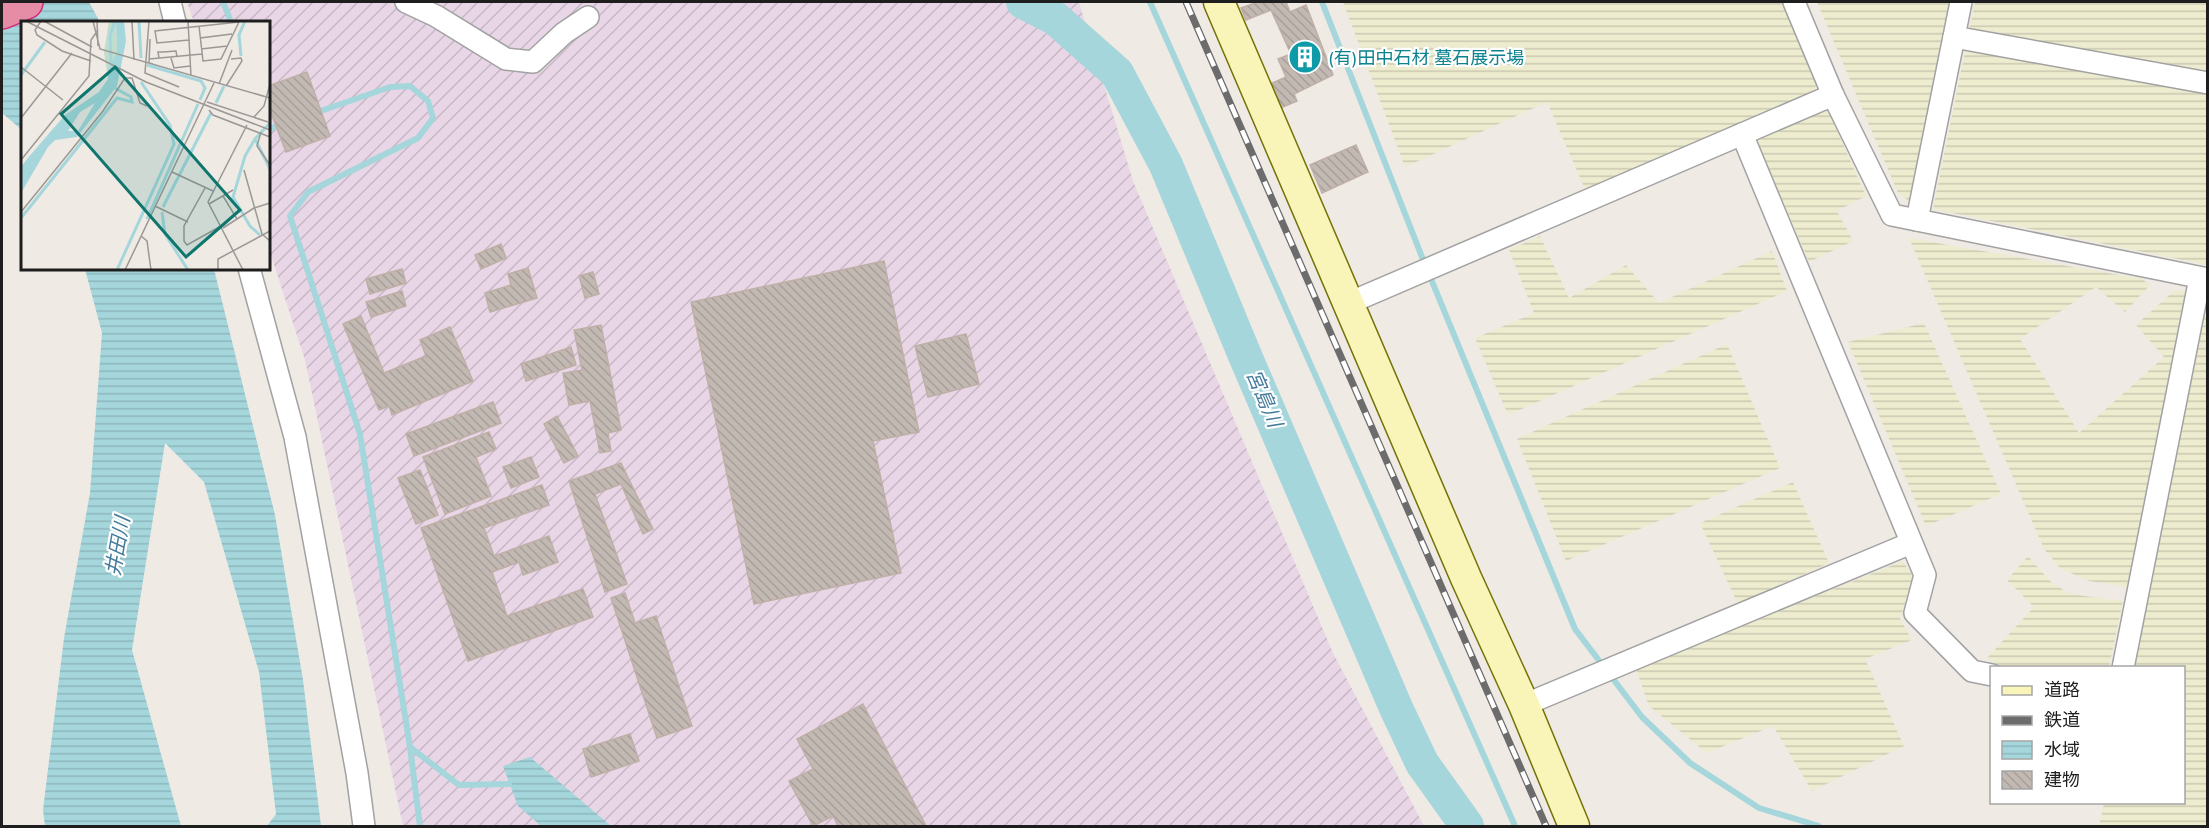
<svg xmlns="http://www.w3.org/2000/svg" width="2209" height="828" font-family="Mulish,'Noto Sans JP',sans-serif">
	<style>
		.industrial { fill: url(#industrial-furrows) }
		.farmland { fill: url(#farmland-rules) }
		.water { fill: url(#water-rules) }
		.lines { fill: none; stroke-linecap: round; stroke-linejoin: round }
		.stream { stroke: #a4d6dc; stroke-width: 6 }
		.river { stroke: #a4d6dc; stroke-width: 34 }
		.building { fill: url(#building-back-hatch); stroke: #c0afa6; stroke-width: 1.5 }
		.street-casing { stroke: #a2a2a2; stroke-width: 24 }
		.secondary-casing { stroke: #737206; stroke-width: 33 }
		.highway-casing { stroke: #d82677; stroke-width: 36 }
		.street { stroke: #fff; stroke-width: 21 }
		.secondary { stroke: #f9f4b8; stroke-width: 30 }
		.highway { stroke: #e58ca7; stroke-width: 33 }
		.rail-casing { stroke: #6c6c6c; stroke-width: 7 }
		.rail { stroke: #fff; stroke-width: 4.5; stroke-dasharray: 14; stroke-linecap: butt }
		.labels { text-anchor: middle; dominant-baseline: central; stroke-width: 4.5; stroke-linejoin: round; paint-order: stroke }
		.culture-label { font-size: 18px; fill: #0d838f; stroke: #fff; text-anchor: start }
		.water-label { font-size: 20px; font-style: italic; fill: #457b9c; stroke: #fff }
		.inset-river { fill: none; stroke: #a4d6dc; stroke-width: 3 }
		.inset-road { fill: none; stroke: #9b9895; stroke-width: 1.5 }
		.view { fill: #0f766e; fill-opacity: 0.15; stroke: #0f766e; stroke-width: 3 }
		.inset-edge { fill: none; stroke: #1e1e1e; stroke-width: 3 }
	</style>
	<defs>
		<pattern id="industrial-furrows" width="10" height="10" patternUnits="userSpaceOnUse" patternTransform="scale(1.5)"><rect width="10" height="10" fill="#e8d6e6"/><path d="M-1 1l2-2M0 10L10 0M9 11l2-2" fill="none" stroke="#c7b7c5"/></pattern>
		<pattern id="farmland-rules" width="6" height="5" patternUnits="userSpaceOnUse" patternTransform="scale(1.5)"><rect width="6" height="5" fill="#edeccf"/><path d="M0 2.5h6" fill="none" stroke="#cbcab1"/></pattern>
		<pattern id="water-rules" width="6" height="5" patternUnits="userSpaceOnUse" patternTransform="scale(1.5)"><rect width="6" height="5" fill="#a4d6dc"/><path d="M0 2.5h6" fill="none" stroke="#8db7bc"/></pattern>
		<pattern id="building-back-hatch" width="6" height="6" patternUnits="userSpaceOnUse" patternTransform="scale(1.5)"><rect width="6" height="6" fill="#c3b9b3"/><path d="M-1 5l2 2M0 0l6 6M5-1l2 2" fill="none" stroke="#a79f9a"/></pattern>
	</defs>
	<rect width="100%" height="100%" fill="#efeae4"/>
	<polygon class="industrial" points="187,2 1079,2 1133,181 1333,653 1424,826 403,826 305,360 269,249 268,22 194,22"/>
	<g class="farmland">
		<polygon points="1343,2 1784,2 1818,79 1814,91 1585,189 1547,102 1405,167"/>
		<polygon points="1817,2 1949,2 1909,201 1898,193"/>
		<polygon points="1975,2 2207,2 2207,265 1933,209"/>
		<polygon points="1827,108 1866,196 1837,211 1853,241 1809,262 1757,141"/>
		<polygon points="1540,236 1569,298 1626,265 1659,303 1772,251 1787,291 1508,415 1475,338 1534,313 1509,250"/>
		<polygon points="1909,238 2142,279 2150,285 2125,312 2096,287 2020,339 2079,433 2164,357 2136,325 2175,290 2189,293 2127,587 2089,581 2061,569 2044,549"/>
		<polygon points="2207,304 2207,826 2099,826 2104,803 2184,802 2184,668 2132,667"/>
		<polygon points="1924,323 2001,494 1926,526 1848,342"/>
		<polygon points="1727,344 1780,468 1566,561 1517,439"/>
		<polygon points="1793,482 1829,563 1738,604 1700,523"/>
		<polygon points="2028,556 2050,581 2070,594 2123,601 2109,667 2000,667 1987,658 2034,607 2007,580"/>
		<polygon points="1903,561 1913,577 1900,619 1912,640 1865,659 1904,746 1812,791 1773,726 1707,753 1649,706 1636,669"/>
	</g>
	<g class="water">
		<polygon points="2,2 89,2 100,22 22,22 22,130 2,113"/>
		<polygon points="85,269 214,269 275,515 303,680 321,826 267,826 276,814 259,672 204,482 165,443 132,650 181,826 45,826 43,810 64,638 90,493 102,333"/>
		<polygon points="530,757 611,826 541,826 518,806 503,766"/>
	</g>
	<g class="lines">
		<g class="stream">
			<polyline points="223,2 231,22"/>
			<polyline points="1150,2 1515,826"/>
			<polyline points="1322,2 1422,257 1575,629 1642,717 1690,763 1759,808 1819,826"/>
			<polyline points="315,113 390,87 410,86 428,101 433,118 418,138 308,192 290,216 360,434 410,747 420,826"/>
			<polyline points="268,129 282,125"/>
			<polyline points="410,747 459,785 509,784"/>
		</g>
		<polyline class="river" points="1023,2 1056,19 1117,73 1166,165 1246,358 1396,708 1422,763 1467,826"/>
	</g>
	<g class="building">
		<polygon points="1258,2 1286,2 1290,12 1306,5 1333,75 1294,94 1297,101 1278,109 1268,85 1286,77 1278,59 1291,54 1271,10 1246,20 1241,8"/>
		<polygon points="307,72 330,136 286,152 268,105 268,86"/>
		<polygon points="1356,145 1368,172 1322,193 1310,165"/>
		<polygon points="501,244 506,258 481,269 475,255"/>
		<polygon points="884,261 919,432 873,441 901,573 754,604 691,302"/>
		<polygon points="528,268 537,298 490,312 485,293 511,285 508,274"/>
		<polygon points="402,269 406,283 370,294 366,279"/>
		<polygon points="593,272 599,294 585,298 579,276"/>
		<polygon points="402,291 406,306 371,317 366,302"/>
		<polygon points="361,316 384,373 426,356 420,340 450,327 473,381 392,415 389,406 379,410 343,324"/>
		<polygon points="601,325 621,430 608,433 611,451 600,453 590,401 569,405 563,373 582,370 574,330"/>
		<polygon points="966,334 979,384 928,397 915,346"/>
		<polygon points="571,347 576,365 526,381 521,364"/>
		<polygon points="493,402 501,423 414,456 406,434"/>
		<polygon points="557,416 578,456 564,463 544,424"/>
		<polygon points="489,432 496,449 476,457 491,496 445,514 423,457"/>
		<polygon points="531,457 539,477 511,488 503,467"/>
		<polygon points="621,463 653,529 643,534 621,484 595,494 627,584 605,592 569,481"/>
		<polygon points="420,470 438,515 416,524 398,478"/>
		<polygon points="542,485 549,505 484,528 494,556 549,536 558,562 523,575 519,562 492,572 507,616 583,589 593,617 468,661 421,528"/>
		<polygon points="625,593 635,623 656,616 692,726 657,738 611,598"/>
		<polygon points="863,704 926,826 838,826 833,816 813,826 789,781 813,769 797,739"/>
		<polygon points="630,734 639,761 591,777 583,749"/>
	</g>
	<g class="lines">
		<g class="street-casing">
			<g id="street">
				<polyline points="170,2 175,22"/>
				<polyline points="406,2 436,16 506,59 533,62 564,33 588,17"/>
				<polyline points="1794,2 1833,95 1892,215 2208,279"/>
				<polyline points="1954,37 2208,83"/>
				<polyline points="1742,134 1925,575 1915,613 1972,671 1992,675"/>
				<polyline points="1917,220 1961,2"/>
				<polyline points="249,268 295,437 357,773 364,826"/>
				<polyline points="1349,303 1833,95"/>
				<polyline points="2123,668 2200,278"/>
				<polyline points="1524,705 1911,543"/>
			</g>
		</g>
		<g class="secondary-casing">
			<polyline id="secondary" points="1219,2 1466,578 1524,705 1574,826"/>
		</g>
		<g class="highway-casing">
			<polyline id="highway" points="2,12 26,2"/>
		</g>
		<use href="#street" class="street"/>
		<use href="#secondary" class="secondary"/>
		<use href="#highway" class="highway"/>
		<g class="rail-casing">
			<polyline id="rail" points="1186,2 1546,826"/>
		</g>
		<use href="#rail" class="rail"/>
	</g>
	<defs>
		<g id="building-disc" transform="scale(1.725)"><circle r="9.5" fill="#0f9aa8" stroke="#fff"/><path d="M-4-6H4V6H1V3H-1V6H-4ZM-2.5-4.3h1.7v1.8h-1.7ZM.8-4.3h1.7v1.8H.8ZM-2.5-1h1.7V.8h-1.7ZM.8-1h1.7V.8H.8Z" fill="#fff"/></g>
	</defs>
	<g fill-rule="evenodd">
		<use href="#building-disc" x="1305" y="57"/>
	</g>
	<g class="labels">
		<g class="culture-label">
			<text x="1328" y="57">(有)田中石材 墓石展示場</text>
		</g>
		<g class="water-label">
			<text transform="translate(1265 398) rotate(67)">宮島川</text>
			<text transform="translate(117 546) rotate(-80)">井田川</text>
		</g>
	</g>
	<g transform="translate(21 21)">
		<rect width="249" height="249" fill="#efeae4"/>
		<path d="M88,0H95L96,31L87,58L83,31Z" fill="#c1ddcc"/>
		<path d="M95,0H103L105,20L96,65L56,116L34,119L27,126L0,172V146L6,138L44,94L78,71L87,58V49L96,31ZM74,82L57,110H47L59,91Z" fill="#a4d6dc" fill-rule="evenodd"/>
		<path class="inset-river" d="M118,0L120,37M220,35L218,14L224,0M90,42L89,15L94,0M126,44L180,60L184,67L179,79M0,54L24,21M195,82L203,65M249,102L234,118L249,148M234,118L224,135L212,176L229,205L239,214M142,186L190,92M141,191L144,213L167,249M0,197L96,77L111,81L110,76L94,67M126,198L177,83M96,249L153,123L149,104L120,61"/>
		<path class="inset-road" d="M5,0L125,61L249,109M20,0L14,9L16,14L41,30L70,40M23,0L71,26M72,0L79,28L249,77M76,0L77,25M111,0L113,39M128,0L124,52L158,66M167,0L170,55M178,5L182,40L200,38L218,1M179,17L211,13M129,18L128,42L132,43M168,19L136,22L134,10L218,1M180,28L206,25M138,37L137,31H142L155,30L156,36M150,37L153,47L169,45M128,38L181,33M0,46L42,79M198,63L211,29M205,65L221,40L220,37L210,38M186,81L247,101M188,89L192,94L249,116M233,96L243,85L249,63M0,97L51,32M240,111L236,125L249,144M0,139L68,55L70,19L77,9M223,149L241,213L249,220M151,151L192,170M184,167L163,205V220L166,224L200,205M202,175L216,198M188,183L212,169M134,185L167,201M0,191L82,90L104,57H111L119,82L126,85M202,207L233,187L249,182M120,215L126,220L130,249M104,249L193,62M197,249V238L249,210M222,249L187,181L226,104"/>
		<path class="view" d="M94,46L219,189L165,236L40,93Z"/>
		<rect width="249" height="249" class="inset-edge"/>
	</g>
	<rect width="2209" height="828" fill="none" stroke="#1e1e1e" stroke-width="6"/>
	<rect x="1990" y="666" width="195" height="138" fill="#ffffff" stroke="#a5a5a5" stroke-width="1.5"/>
	<rect x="2002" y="686" width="30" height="9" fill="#f9f4b8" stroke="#a5a5a5" stroke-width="1.5"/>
	<text x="2044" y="696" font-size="18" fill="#1e1e1e">道路</text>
	<rect x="2002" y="716" width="30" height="9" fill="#6c6c6c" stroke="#a5a5a5" stroke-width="1.5"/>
	<text x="2044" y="726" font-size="18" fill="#1e1e1e">鉄道</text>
	<rect x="2002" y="741" width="30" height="18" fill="url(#water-rules)" stroke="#a5a5a5" stroke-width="1.5"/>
	<text x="2044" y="756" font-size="18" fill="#1e1e1e">水域</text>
	<rect x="2002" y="771" width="30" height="18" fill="url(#building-back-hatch)" stroke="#a5a5a5" stroke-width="1.5"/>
	<text x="2044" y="786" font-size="18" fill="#1e1e1e">建物</text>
</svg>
